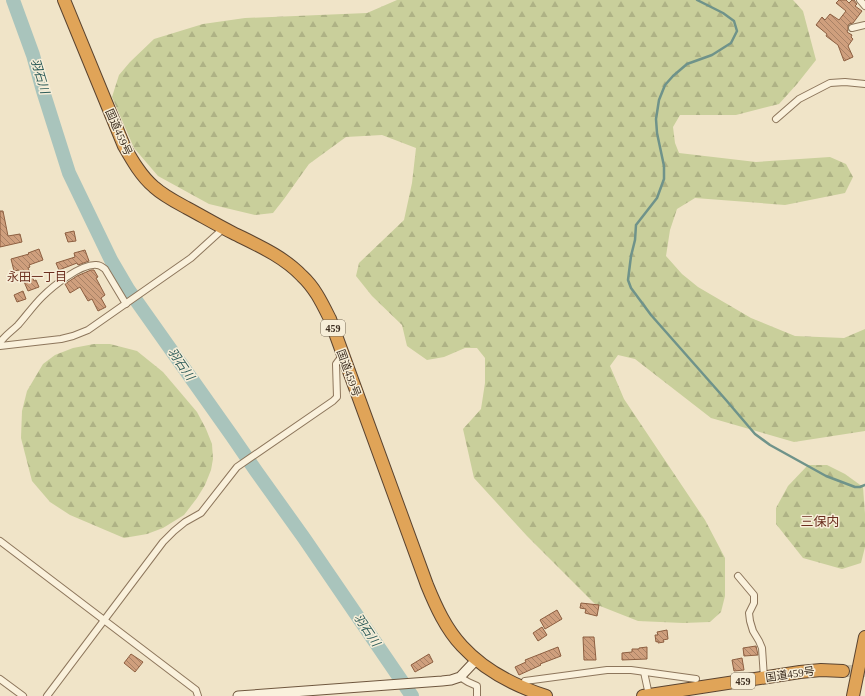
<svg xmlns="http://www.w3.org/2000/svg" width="865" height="696" font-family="'Times New Roman','Noto Sans JP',serif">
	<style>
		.forest { fill: url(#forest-firs) }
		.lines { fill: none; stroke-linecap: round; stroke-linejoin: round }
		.stream { stroke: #6f938a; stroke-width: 2.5 }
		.river { stroke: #a9c4bc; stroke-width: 14 }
		.building { fill: url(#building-back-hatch); stroke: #8d5f41 }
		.highway-tunnel { stroke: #ccc0a6; stroke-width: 12; stroke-dasharray: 12 6; stroke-linecap: butt }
		.street-casing { stroke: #8d765c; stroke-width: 8 }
		.secondary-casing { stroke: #6f573f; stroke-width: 11 }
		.highway-casing { stroke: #5b4430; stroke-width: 14 }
		.street { stroke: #faf1dc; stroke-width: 6 }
		.secondary { stroke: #faf1dc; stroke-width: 9 }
		.highway { stroke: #e0a458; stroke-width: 12 }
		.labels { text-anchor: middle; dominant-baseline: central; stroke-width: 3; stroke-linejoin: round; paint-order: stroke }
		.shield { fill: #f7eed8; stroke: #756857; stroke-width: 1 }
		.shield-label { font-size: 10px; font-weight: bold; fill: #3d2e20 }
		.street-label { font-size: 11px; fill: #3d2e20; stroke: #f7eed8 }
		.water-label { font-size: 12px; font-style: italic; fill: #2f5d5a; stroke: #f7eed8 }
		.neighbourhood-label { font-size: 12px; fill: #6b2e1e; stroke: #f7eed8 }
		.quarter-label { font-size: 13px; fill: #6b2e1e; stroke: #f7eed8 }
	</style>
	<defs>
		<pattern id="forest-firs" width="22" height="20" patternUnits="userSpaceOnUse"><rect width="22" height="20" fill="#c9cf9b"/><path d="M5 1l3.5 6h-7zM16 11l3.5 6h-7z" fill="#aeb285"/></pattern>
		<pattern id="building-back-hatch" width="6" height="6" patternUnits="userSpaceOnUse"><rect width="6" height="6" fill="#cf9f7d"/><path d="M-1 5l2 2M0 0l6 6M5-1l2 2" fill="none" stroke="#a98266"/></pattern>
	</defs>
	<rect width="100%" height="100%" fill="#f0e4c8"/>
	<g class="forest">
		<polygon points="397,0 793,0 803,11 816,60 797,84 779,104 736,115 680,115 673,127 675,143 679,153 756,162 830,157 846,164 853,177 845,193 785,205 695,198 677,209 670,230 666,256 682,274 698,287 751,318 795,336 844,338 865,329 865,431 794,442 711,418 635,359 618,355 610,366 624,399 705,520 725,558 725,596 721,612 710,622 683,623 638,621 595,604 527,536 474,478 463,429 481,409 485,383 485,358 477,348 465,348 444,357 427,360 407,346 402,325 372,296 356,276 359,263 404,220 412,183 416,148 382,135 346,137 309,164 284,199 273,213 255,215 209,204 158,176 134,148 112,97 119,75 130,62 154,39 203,24 245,18 367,13"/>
		<polygon points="94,344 110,344 137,351 163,372 197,412 206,429 212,444 213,459 211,470 205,485 197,498 184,515 163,528 147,534 124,538 70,515 50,502 32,481 21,438 22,411 27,391 43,364 55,355 73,348"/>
		<polygon points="808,465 827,465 845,474 863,487 865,514 865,547 861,563 842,569 803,558 776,524 776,508 788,486"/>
	</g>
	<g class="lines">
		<polyline class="stream" points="697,0 723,13 734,21 737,31 731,43 712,55 687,64 673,76 665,85 659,100 656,119 657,133 664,166 664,179 657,198 636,225 635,240 631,256 628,280 631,288 651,315 726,400 755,434 770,445 826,476 855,487 860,487 865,485"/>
		<polyline class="river" points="13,0 33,55 43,91 69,173 111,260 128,289 232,436 256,471 304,538 412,696"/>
	</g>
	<g class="building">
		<polygon points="839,0 846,0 849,3 852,0 854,0 857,4 855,6 862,11 853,23 849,24 848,26 848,30 847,32 852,35 851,37 853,39 848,46 853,57 844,61 838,45 826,36 827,34 816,25 822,17 825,20 830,14 839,20 846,11 836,3"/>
		<polygon points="0,211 3,211 8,236 20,234 22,242 0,247"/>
		<polygon points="74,231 76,241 68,242 65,233"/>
		<polygon points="39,249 43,260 29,265 30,267 28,268 34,281 36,280 39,287 28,291 19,270 14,271 11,259 29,254 28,253"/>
		<polygon points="85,250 89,261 78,265 77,263 59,270 56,263 75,257 74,253"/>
		<polygon points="91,270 94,270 98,277 96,278 105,295 101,298 106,307 98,311 92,299 88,301 80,287 70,293 65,284 77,276"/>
		<polygon points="23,291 26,299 17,302 14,295"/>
		<polygon points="581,603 599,605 597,616 585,613 586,609 580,608"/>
		<polygon points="557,610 562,619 545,629 540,620"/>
		<polygon points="542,627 547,635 538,641 533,633"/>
		<polygon points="667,630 668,639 663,640 664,642 658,643 658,641 656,642 655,635 658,635 657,632"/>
		<polygon points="583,637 594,637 596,660 584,660"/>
		<polygon points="756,646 758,655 744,656 743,648"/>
		<polygon points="558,647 561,656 540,664 541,665 519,675 515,667 526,662 525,660"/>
		<polygon points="647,647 647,659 622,660 622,653 632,652 632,649 639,649 639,648"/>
		<polygon points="131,654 143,662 135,672 124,663"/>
		<polygon points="429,654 433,662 415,672 411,665"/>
		<polygon points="742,658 744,670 734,671 732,660"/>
	</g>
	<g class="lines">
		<polyline class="highway-tunnel" points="843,671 865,671"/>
		<g class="street-casing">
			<g id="street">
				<polyline points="860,0 865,6"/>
				<polyline points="852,28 865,25"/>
				<polyline points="776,119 799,99 830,83 845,82 865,84"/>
				<path d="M0,343C4,336 12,331 18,325C26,316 33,306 42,297C52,287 81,263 97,265C100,265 102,267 105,269L126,304"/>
				<polyline points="0,346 61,339 73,336 88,330 191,258 224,228"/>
				<polyline points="0,541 196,690 198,696"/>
				<polyline points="738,576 754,595 754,603 749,613 750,621 753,631 759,641 762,648 764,678"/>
				<polyline points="644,672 649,695"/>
				<polyline points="460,677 468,682 477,686 477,696"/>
				<polyline points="0,679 23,696"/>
				<polyline points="525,681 607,670 631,670 696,679"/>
				<polyline points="47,696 163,542 174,531 185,522 201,513 237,467 333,401 337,397 336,364 339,360 344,357"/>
			</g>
		</g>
		<g class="secondary-casing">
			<polyline id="secondary" points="238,696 442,681 451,680 460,677 477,659"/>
		</g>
		<g class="highway-casing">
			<g id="highway">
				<path d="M64,0L124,146C132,160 141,176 154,187C164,196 176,202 187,208C202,216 217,225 233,233C257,245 283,256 302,276C315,288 322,303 330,319L427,585C436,607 446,629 462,646C484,670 515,686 546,696"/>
				<polyline points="643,696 800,672 821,670 843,671"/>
				<polyline points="853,696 865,637"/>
			</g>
		</g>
		<use href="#street" class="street"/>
		<use href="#secondary" class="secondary"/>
		<use href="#highway" class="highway"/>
	</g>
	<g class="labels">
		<g class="shield">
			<rect x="321" y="320" width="24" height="16" rx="3"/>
			<rect x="731" y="673" width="24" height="16" rx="3"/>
		</g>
		<g class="shield-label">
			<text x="333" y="328">459</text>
			<text x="743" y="681">459</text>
		</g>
		<g class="street-label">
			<text transform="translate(119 132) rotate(66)">国道459号</text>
			<text transform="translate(349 373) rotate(70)">国道459号</text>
			<text transform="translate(790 674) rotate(-8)">国道459号</text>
		</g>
		<g class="water-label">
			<text transform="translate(40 76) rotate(73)">羽石川</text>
			<text transform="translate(181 364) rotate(55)">羽石川</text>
			<text transform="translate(367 630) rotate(56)">羽石川</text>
		</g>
		<g class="neighbourhood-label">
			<text x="37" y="277">永田一丁目</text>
		</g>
		<g class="quarter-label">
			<text x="820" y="521">三保内</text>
		</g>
	</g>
</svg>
